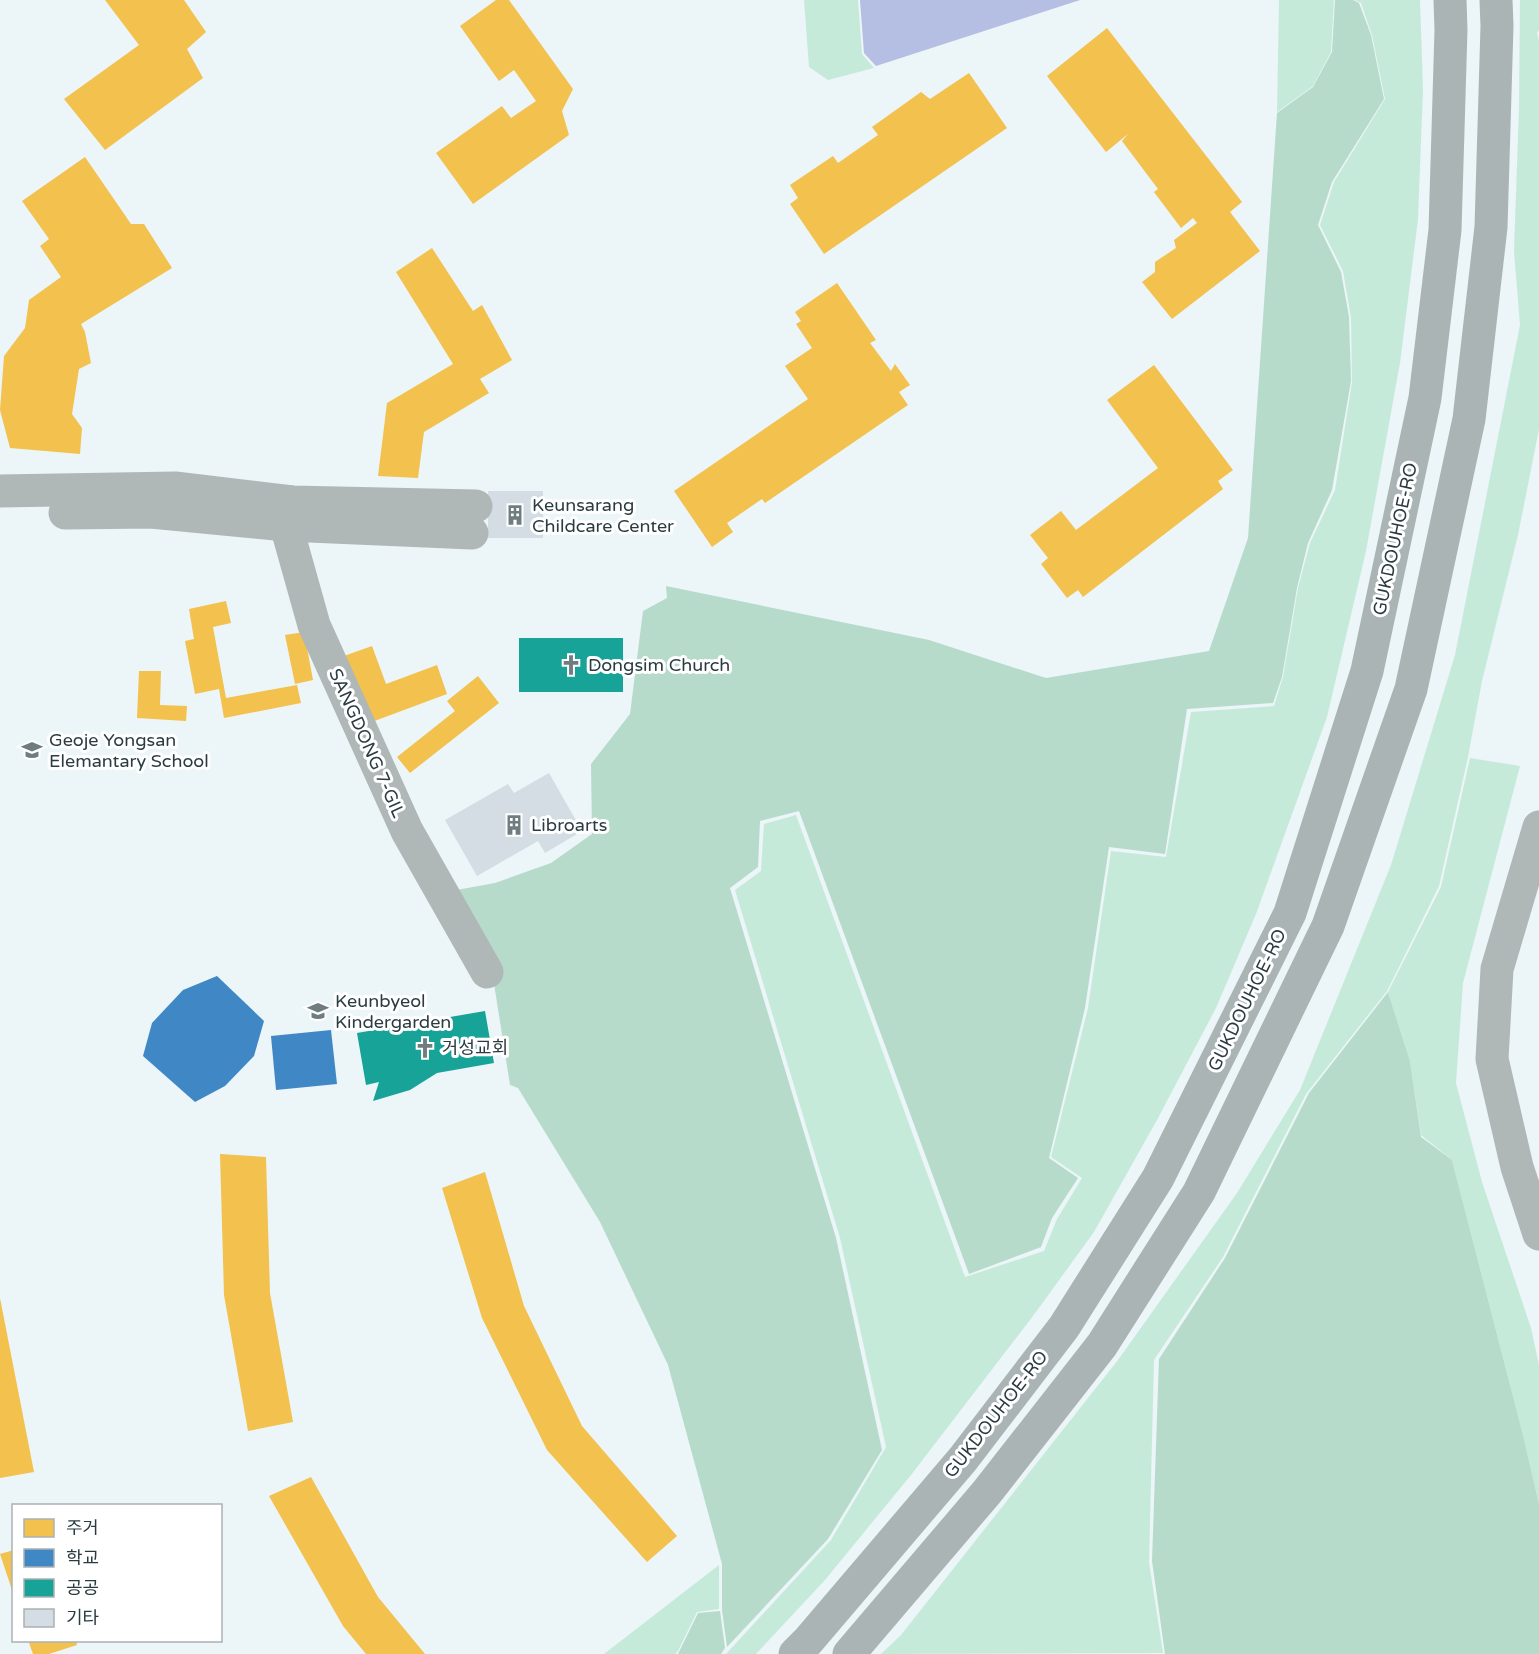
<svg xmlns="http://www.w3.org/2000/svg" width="1539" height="1654" font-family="'Varela Round','Noto Sans KR',sans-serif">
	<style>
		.green { fill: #c6eada }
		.forest { fill: #b6dbcb }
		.water { fill: #b5bee3 }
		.homes { fill: #f2c14e }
		.schools { fill: #3f88c5 }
		.public { fill: #17a398 }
		.building { fill: #d3dde3 }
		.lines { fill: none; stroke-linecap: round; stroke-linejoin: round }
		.minor { stroke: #b0b7b7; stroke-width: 33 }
		.highway { stroke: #abb4b5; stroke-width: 33 }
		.labels { text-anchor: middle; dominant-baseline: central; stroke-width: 6; stroke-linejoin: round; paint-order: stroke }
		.poi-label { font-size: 18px; fill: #2b3c41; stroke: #fff; text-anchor: start }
		.street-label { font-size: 18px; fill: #2b3c41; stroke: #fff }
	</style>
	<rect width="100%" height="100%" fill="#ecf5f8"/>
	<g class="green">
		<polygon points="804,0 858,0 862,54 874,68 828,80 809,67"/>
		<polygon points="1279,0 1334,0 1331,52 1313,86 1277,112"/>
		<polygon points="1355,0 1420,0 1423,90 1418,219 1400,363 1366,551 1327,717 1256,914 1216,1008 1157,1120 1094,1232 1033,1316 911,1475 825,1580 756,1654 726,1654 831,1540 886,1447 840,1238 735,890 761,871 764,824 796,815 965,1277 1044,1251 1057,1219 1082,1178 1051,1157 1088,1008 1111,851 1166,857 1191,712 1274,706 1283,677 1298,588 1310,543 1335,490 1352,382 1351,318 1343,271 1320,225 1334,182 1385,99 1372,35 1361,3"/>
		<polygon points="1520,0 1539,0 1539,30 1537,33 1539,40 1539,429 1518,535 1482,681 1468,757 1439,886 1387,991 1306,1094 1223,1257 1154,1360 1149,1562 1163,1653 881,1654 901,1635 1118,1360 1237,1193 1300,1090 1391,865 1455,655 1520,325 1514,251 1519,108"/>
		<polygon points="1470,758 1520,766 1463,983 1456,1083 1482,1182 1531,1328 1539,1365 1539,1504 1523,1435 1452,1160 1421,1135 1410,1061 1388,992 1441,887"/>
		<polygon points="719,1565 719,1609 697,1612 678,1651 675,1654 604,1654"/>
	</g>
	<g class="forest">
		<polygon points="1335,0 1353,0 1359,3 1371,35 1384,99 1332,182 1318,225 1341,272 1349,317 1351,381 1332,490 1308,543 1297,588 1282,677 1273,703 1187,709 1165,854 1109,847 1085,1008 1049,1158 1078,1178 1052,1218 1041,1247 969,1274 799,811 760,821 758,867 730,888 836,1238 882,1450 828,1539 727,1647 722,1610 722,1564 668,1365 600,1222 518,1088 510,1085 492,971 451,891 495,883 551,863 592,834 591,764 630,714 643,611 667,598 666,586 929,640 1046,678 1209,651 1248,538 1277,113 1313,87 1332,52"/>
		<polygon points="1388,992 1410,1061 1421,1137 1452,1160 1523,1435 1539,1504 1539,1654 1165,1654 1152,1561 1159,1359 1225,1258 1309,1093"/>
		<polygon points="720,1611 725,1648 721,1654 678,1654 698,1613"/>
	</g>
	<polygon class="water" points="860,0 1080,0 876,66 864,53"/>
	<g class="homes">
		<polygon points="105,0 184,0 206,32 187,49 203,78 105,150 64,99 139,45"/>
		<polygon points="496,0 509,0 573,89 562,111 569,135 473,204 436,153 502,106 511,118 536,101 514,70 499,81 460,26"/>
		<polygon points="1107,28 1242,202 1230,212 1260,251 1172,319 1142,282 1155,272 1155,262 1176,248 1174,240 1197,223 1193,218 1181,228 1154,192 1158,189 1122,141 1128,134 1106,152 1047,76"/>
		<polygon points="969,73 1007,128 824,254 790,204 798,198 790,185 833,156 838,163 878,135 872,127 921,92 930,99"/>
		<polygon points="85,157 131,224 144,224 172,268 81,324 85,332 91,363 79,369 72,414 82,428 80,454 10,448 0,410 4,356 25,328 29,300 61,277 40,246 49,239 22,201"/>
		<polygon points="432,248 473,311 482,305 512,360 480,379 489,393 424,432 418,478 378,476 387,403 453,364 396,272"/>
		<polygon points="837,283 876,340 870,343 891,371 895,364 910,385 899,392 908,405 765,503 762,499 727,523 733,532 712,547 674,491 808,399 785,366 812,348 796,324 801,321 795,312"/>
		<polygon points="1154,365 1233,470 1218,481 1223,489 1083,597 1078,590 1067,598 1041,564 1048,558 1030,535 1061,511 1076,530 1158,468 1107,400"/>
		<polygon points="226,601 231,623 213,627 226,698 297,685 301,703 224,718 219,689 195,694 185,641 194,639 189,609"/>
		<polygon points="304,632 313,680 295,684 285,635"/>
		<polygon points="372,646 386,684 437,665 447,694 369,723 344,656"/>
		<polygon points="139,671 161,671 160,705 187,706 186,721 137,718"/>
		<polygon points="478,676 499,703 410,773 397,757 455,711 447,701"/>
		<polygon points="220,1154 266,1157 270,1293 293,1422 248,1431 224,1295"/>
		<polygon points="485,1172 524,1306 582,1426 677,1536 647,1562 547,1450 482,1318 442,1188"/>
		<polygon points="0,1298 34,1472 0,1478"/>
		<polygon points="311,1477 378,1597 425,1654 366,1654 343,1626 269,1496"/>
		<polygon points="14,1550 14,1593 13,1593 0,1554"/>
		<polygon points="28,1640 76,1640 77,1645 49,1654 33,1654"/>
	</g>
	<g class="schools">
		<polygon points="217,976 264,1021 254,1056 225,1086 195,1102 143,1056 152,1023 183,990"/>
		<polygon points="331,1030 337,1084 276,1090 271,1036"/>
	</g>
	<g class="public">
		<rect x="519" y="638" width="104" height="54"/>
		<polygon points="485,1011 494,1063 437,1073 410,1090 373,1101 379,1082 366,1085 357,1033"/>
	</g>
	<g class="building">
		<rect x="488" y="491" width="55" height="47"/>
		<polygon points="549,773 582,831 545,853 538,841 477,876 445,820 508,784 514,793"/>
	</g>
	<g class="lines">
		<g class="minor">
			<polyline points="0,491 175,488 292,502 476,506"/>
			<polyline points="292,502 286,525 314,625 407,831 487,972"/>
			<polyline points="65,513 151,512 286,525 472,533"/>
			<polyline points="1539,827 1497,969 1492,1059 1517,1167 1539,1234"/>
		</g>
		<g class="highway">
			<polyline points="795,1654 808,1641 963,1459 1064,1327 1158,1178 1290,913 1367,671 1425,398 1445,230 1451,30 1450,0"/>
			<polyline points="849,1654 987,1492 1102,1345 1199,1192 1328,926 1411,689 1469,419 1491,227 1497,26 1496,0"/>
		</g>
	</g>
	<defs>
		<g id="building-bare" transform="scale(1.62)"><path d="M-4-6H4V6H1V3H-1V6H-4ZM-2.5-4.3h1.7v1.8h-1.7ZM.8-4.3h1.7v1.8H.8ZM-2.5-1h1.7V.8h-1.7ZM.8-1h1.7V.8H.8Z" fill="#6f7d81" stroke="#fff" stroke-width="2.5" paint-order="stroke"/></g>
		<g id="church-bare" transform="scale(1.62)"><path d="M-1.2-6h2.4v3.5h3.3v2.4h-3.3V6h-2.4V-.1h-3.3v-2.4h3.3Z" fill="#6f7d81" stroke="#fff" stroke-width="2.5" paint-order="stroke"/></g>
		<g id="school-bare" transform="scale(1.62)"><path d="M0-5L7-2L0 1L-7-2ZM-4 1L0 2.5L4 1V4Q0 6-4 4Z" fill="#6f7d81" stroke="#fff" stroke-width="2.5" paint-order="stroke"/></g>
	</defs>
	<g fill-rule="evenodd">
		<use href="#building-bare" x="515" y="515"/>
		<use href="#church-bare" x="571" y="665"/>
		<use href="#school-bare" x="32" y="750"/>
		<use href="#building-bare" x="514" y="825"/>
		<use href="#school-bare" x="318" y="1011"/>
		<use href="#church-bare" x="425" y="1048"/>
	</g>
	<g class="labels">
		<g class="poi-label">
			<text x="532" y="505">Keunsarang<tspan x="532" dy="21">Childcare Center</tspan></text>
			<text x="588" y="665">Dongsim Church</text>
			<text x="49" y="740">Geoje Yongsan<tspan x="49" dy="21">Elemantary School</tspan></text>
			<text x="531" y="825">Libroarts</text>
			<text x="335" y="1001">Keunbyeol<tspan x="335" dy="21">Kindergarden</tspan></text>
			<text x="442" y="1048">거성교회</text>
		</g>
		<g class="street-label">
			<text transform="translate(1395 539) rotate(-78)">GUKDOUHOE-RO</text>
			<text transform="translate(367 743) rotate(66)">SANGDONG 7-GIL</text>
			<text transform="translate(1247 1000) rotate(-64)">GUKDOUHOE-RO</text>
			<text transform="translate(996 1414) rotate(-52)">GUKDOUHOE-RO</text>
		</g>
	</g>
	<rect x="12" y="1504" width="210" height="138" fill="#ffffff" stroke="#aab1b3" stroke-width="1.5"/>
	<rect x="24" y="1519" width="30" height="18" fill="#f2c14e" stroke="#aab1b3" stroke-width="1.5"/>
	<text x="66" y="1534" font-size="18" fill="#2b3c41">주거</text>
	<rect x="24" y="1549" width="30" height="18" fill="#3f88c5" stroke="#aab1b3" stroke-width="1.5"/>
	<text x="66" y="1564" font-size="18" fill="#2b3c41">학교</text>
	<rect x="24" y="1579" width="30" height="18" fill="#17a398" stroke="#aab1b3" stroke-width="1.5"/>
	<text x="66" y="1594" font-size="18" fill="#2b3c41">공공</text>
	<rect x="24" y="1609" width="30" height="18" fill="#d3dde3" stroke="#aab1b3" stroke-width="1.5"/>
	<text x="66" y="1624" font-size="18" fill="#2b3c41">기타</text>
</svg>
